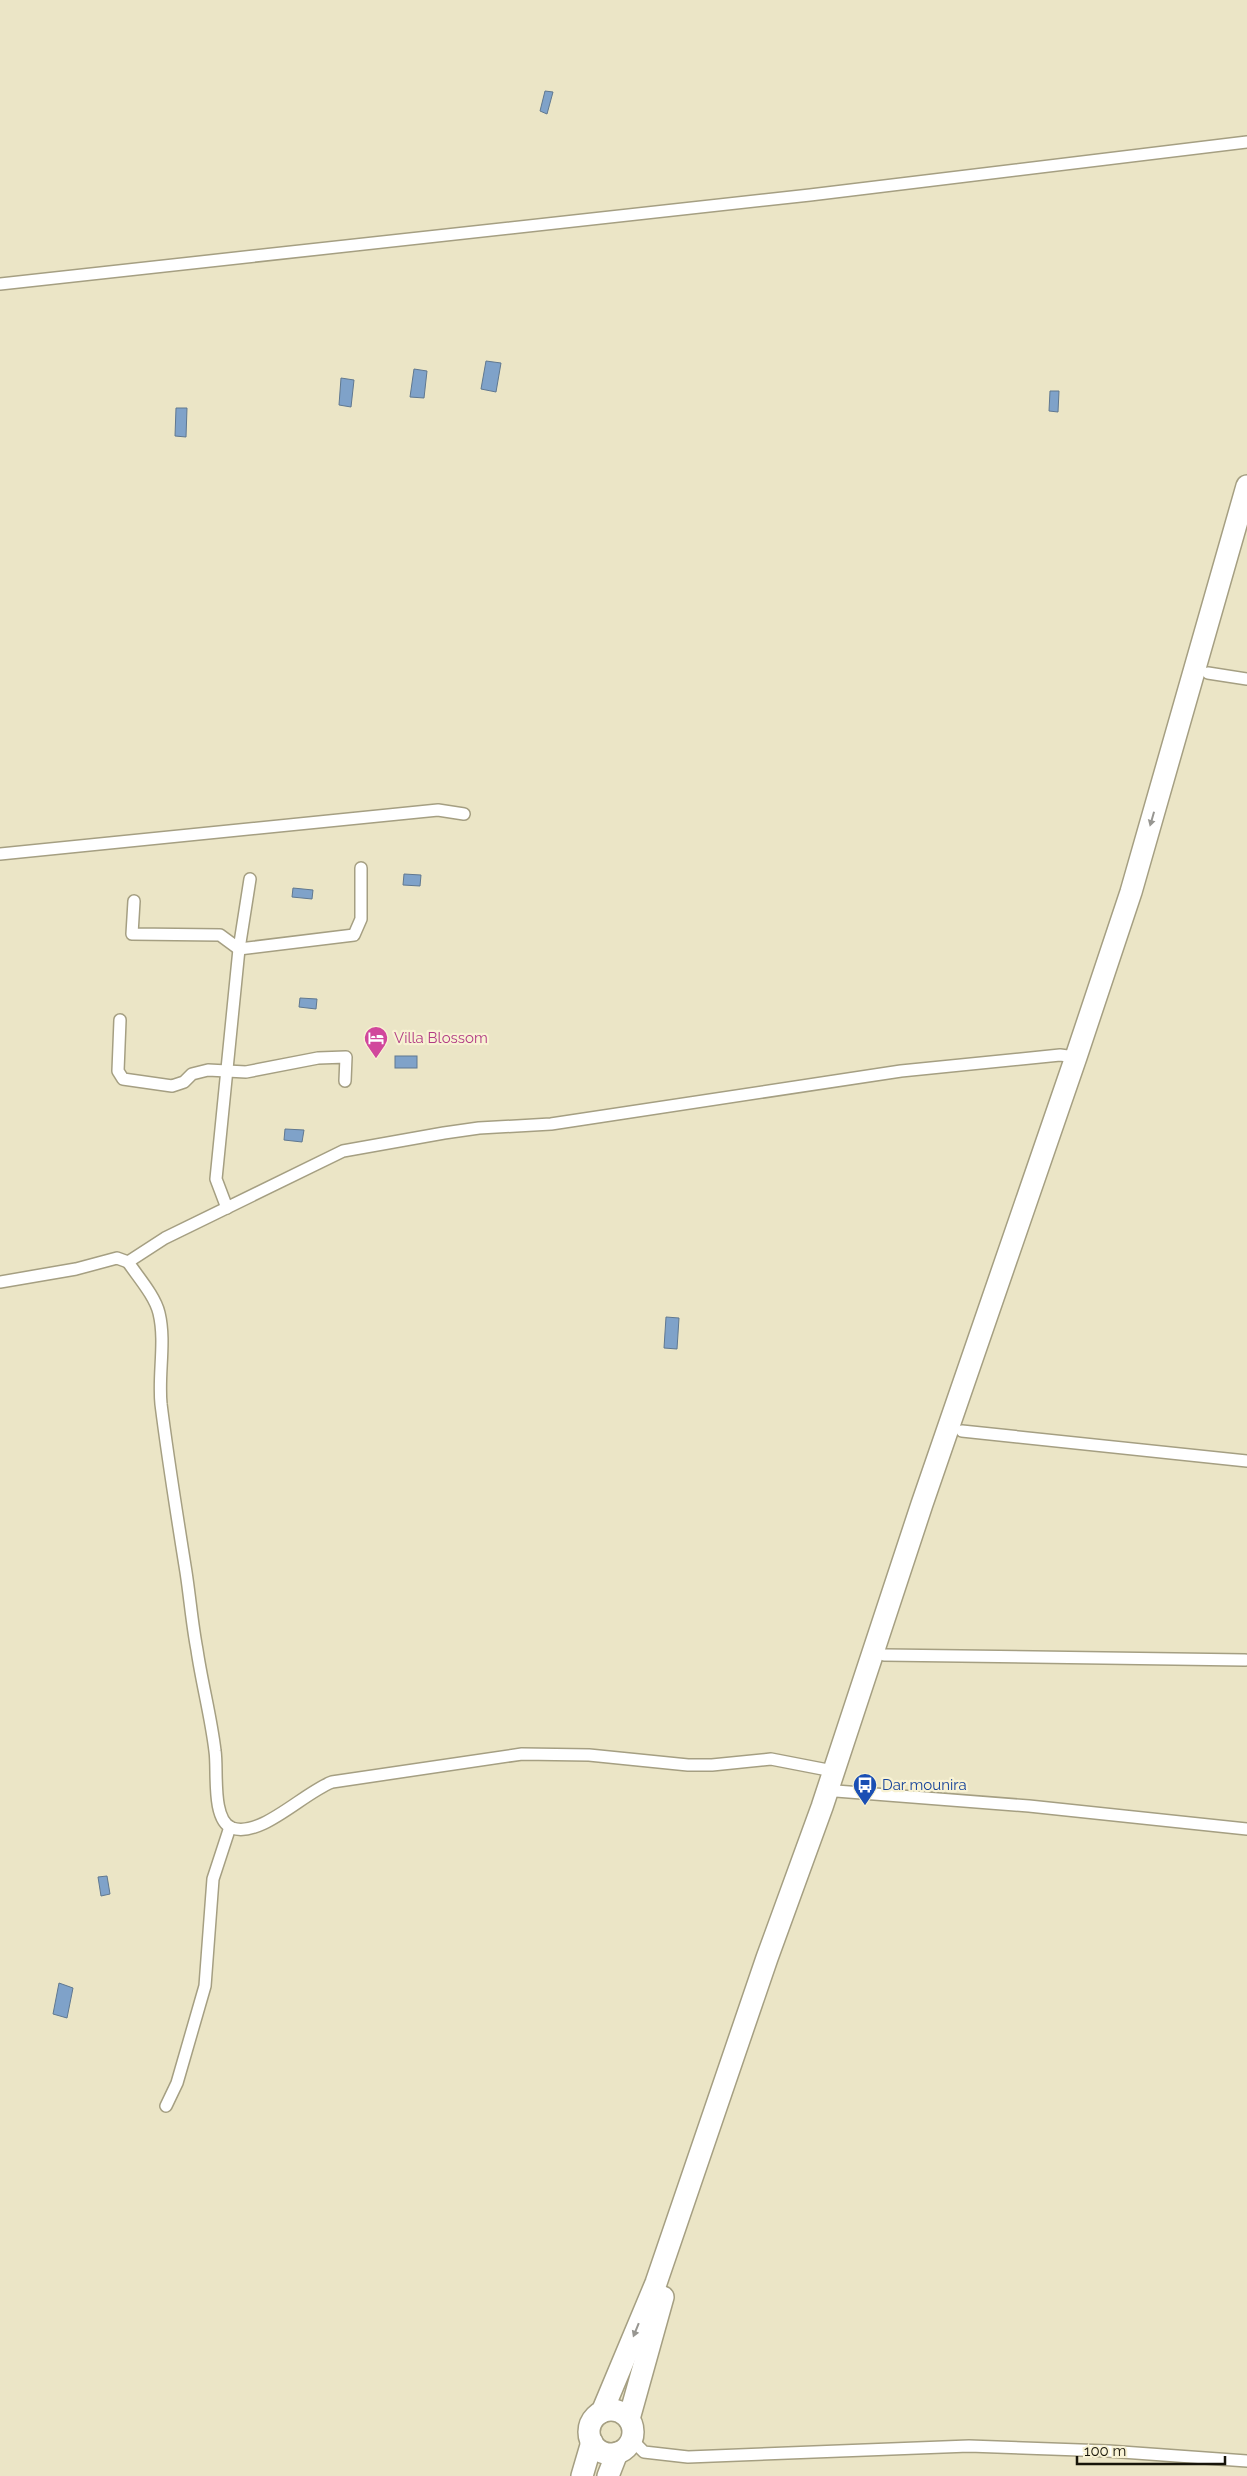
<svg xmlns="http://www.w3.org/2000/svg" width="1247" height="2476" font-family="Raleway,sans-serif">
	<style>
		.water { fill: #7fa2c9; stroke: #607890 }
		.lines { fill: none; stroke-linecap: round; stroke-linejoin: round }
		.street-casing { stroke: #a59f82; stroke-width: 14 }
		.highway-casing { stroke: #a59f82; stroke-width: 24 }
		.street { stroke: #fff; stroke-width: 11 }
		.highway { stroke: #fff; stroke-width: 21 }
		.oneway { fill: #979691 }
		.labels { text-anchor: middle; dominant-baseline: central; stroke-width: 4.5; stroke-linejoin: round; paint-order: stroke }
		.hotel-label { font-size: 15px; fill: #b23c85; stroke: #f8f2d3; text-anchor: start }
		.transit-label { font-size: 15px; fill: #164399; stroke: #f8f2d3; text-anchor: start }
	</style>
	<rect width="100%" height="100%" fill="#ebe5c6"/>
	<g class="water">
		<polygon points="545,91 553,92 547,114 540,111"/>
		<polygon points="486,361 501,363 496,392 481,389"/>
		<polygon points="414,369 427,371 424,398 410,397"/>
		<polygon points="341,378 354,380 351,407 339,405"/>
		<polygon points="1050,391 1059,391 1058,412 1049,411"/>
		<polygon points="176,408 187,408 186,437 175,436"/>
		<polygon points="404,874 421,875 420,886 403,885"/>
		<polygon points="293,888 313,890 312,899 292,897"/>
		<polygon points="300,998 317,999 316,1009 299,1007"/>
		<rect x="395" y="1056" width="22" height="12"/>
		<polygon points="285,1129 304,1130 302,1142 284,1140"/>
		<polygon points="666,1317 679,1318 677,1349 664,1348"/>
		<polygon points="107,1876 110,1894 101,1896 98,1877"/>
		<polygon points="59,1983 73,1988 67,2018 53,2014"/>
	</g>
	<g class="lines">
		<g class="street-casing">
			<g id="street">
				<polyline points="0,284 810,195 1247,142"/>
				<polyline points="1208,673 1247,679"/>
				<polyline points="0,854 438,810 464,814"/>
				<polyline points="134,901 132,934 220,935 239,949 354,935 361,919 361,868"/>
				<polyline points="120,1020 118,1071 123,1079 172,1086 184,1082 192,1074 208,1070 246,1072 318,1058 346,1057 345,1081"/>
				<polyline points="227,1208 216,1179 239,949 250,879"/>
				<path d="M128,1262C138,1277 155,1296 159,1313C166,1342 158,1374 161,1404C168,1460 177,1516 186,1572C190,1598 192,1624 197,1650C202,1684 211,1717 215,1751C218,1769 211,1820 232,1828C261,1838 303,1793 332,1782L522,1754L589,1755L688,1765H712L771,1759L833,1771"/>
				<polyline points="0,1282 76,1269 117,1258 128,1262 165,1238 343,1151 444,1133 479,1128 551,1124 901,1071 1060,1055 1076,1057"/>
				<polyline points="962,1431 1247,1461"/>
				<polyline points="884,1655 1245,1660"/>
				<polyline points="836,1791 1029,1806 1247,1829"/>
				<polyline points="166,2106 177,2083 205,1986 213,1879 230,1827"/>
				<polyline points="632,2440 644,2452 688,2457 969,2446 1108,2451 1247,2461"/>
			</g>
		</g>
		<g class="highway-casing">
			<g id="highway">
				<circle cx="611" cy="2432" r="22"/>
				<polyline points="602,2412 656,2283 767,1958 822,1807 922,1504 1076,1057 1131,892 1247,486"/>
				<polyline points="629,2419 663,2297"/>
				<polyline points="582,2476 592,2442"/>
				<polyline points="608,2476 617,2453"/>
			</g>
		</g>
		<use href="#street" class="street"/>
		<use href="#highway" class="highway"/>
	</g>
	<defs><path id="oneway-solid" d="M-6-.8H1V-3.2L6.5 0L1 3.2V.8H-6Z" transform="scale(1.25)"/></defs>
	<g class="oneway">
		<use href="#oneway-solid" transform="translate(1152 819) rotate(106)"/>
		<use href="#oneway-solid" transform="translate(636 2330) rotate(112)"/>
	</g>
	<defs>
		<g id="hotel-pin" transform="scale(1.25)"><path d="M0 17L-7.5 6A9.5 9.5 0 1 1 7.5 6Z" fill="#d1479c" stroke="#f8f2d3"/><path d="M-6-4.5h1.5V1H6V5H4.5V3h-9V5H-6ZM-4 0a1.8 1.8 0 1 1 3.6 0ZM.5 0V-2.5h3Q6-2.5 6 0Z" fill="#fff"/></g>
		<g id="bus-pin" transform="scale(1.25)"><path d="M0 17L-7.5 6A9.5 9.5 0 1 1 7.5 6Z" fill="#1a4fb4" stroke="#f8f2d3"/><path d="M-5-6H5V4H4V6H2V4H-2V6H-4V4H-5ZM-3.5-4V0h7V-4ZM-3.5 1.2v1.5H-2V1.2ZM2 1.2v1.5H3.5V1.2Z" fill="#fff"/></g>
	</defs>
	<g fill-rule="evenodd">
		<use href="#hotel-pin" x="376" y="1038"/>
		<use href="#bus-pin" x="865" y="1785"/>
	</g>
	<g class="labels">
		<g class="hotel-label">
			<text x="394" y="1038">Villa Blossom</text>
		</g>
		<g class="transit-label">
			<text x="882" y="1785">Dar mounira</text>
		</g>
	</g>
	<path d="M1077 2456v8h148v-8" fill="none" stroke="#17150a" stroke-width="2.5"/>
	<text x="1084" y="2456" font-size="15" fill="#17150a" stroke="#f8f2d3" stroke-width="4" paint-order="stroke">100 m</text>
</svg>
